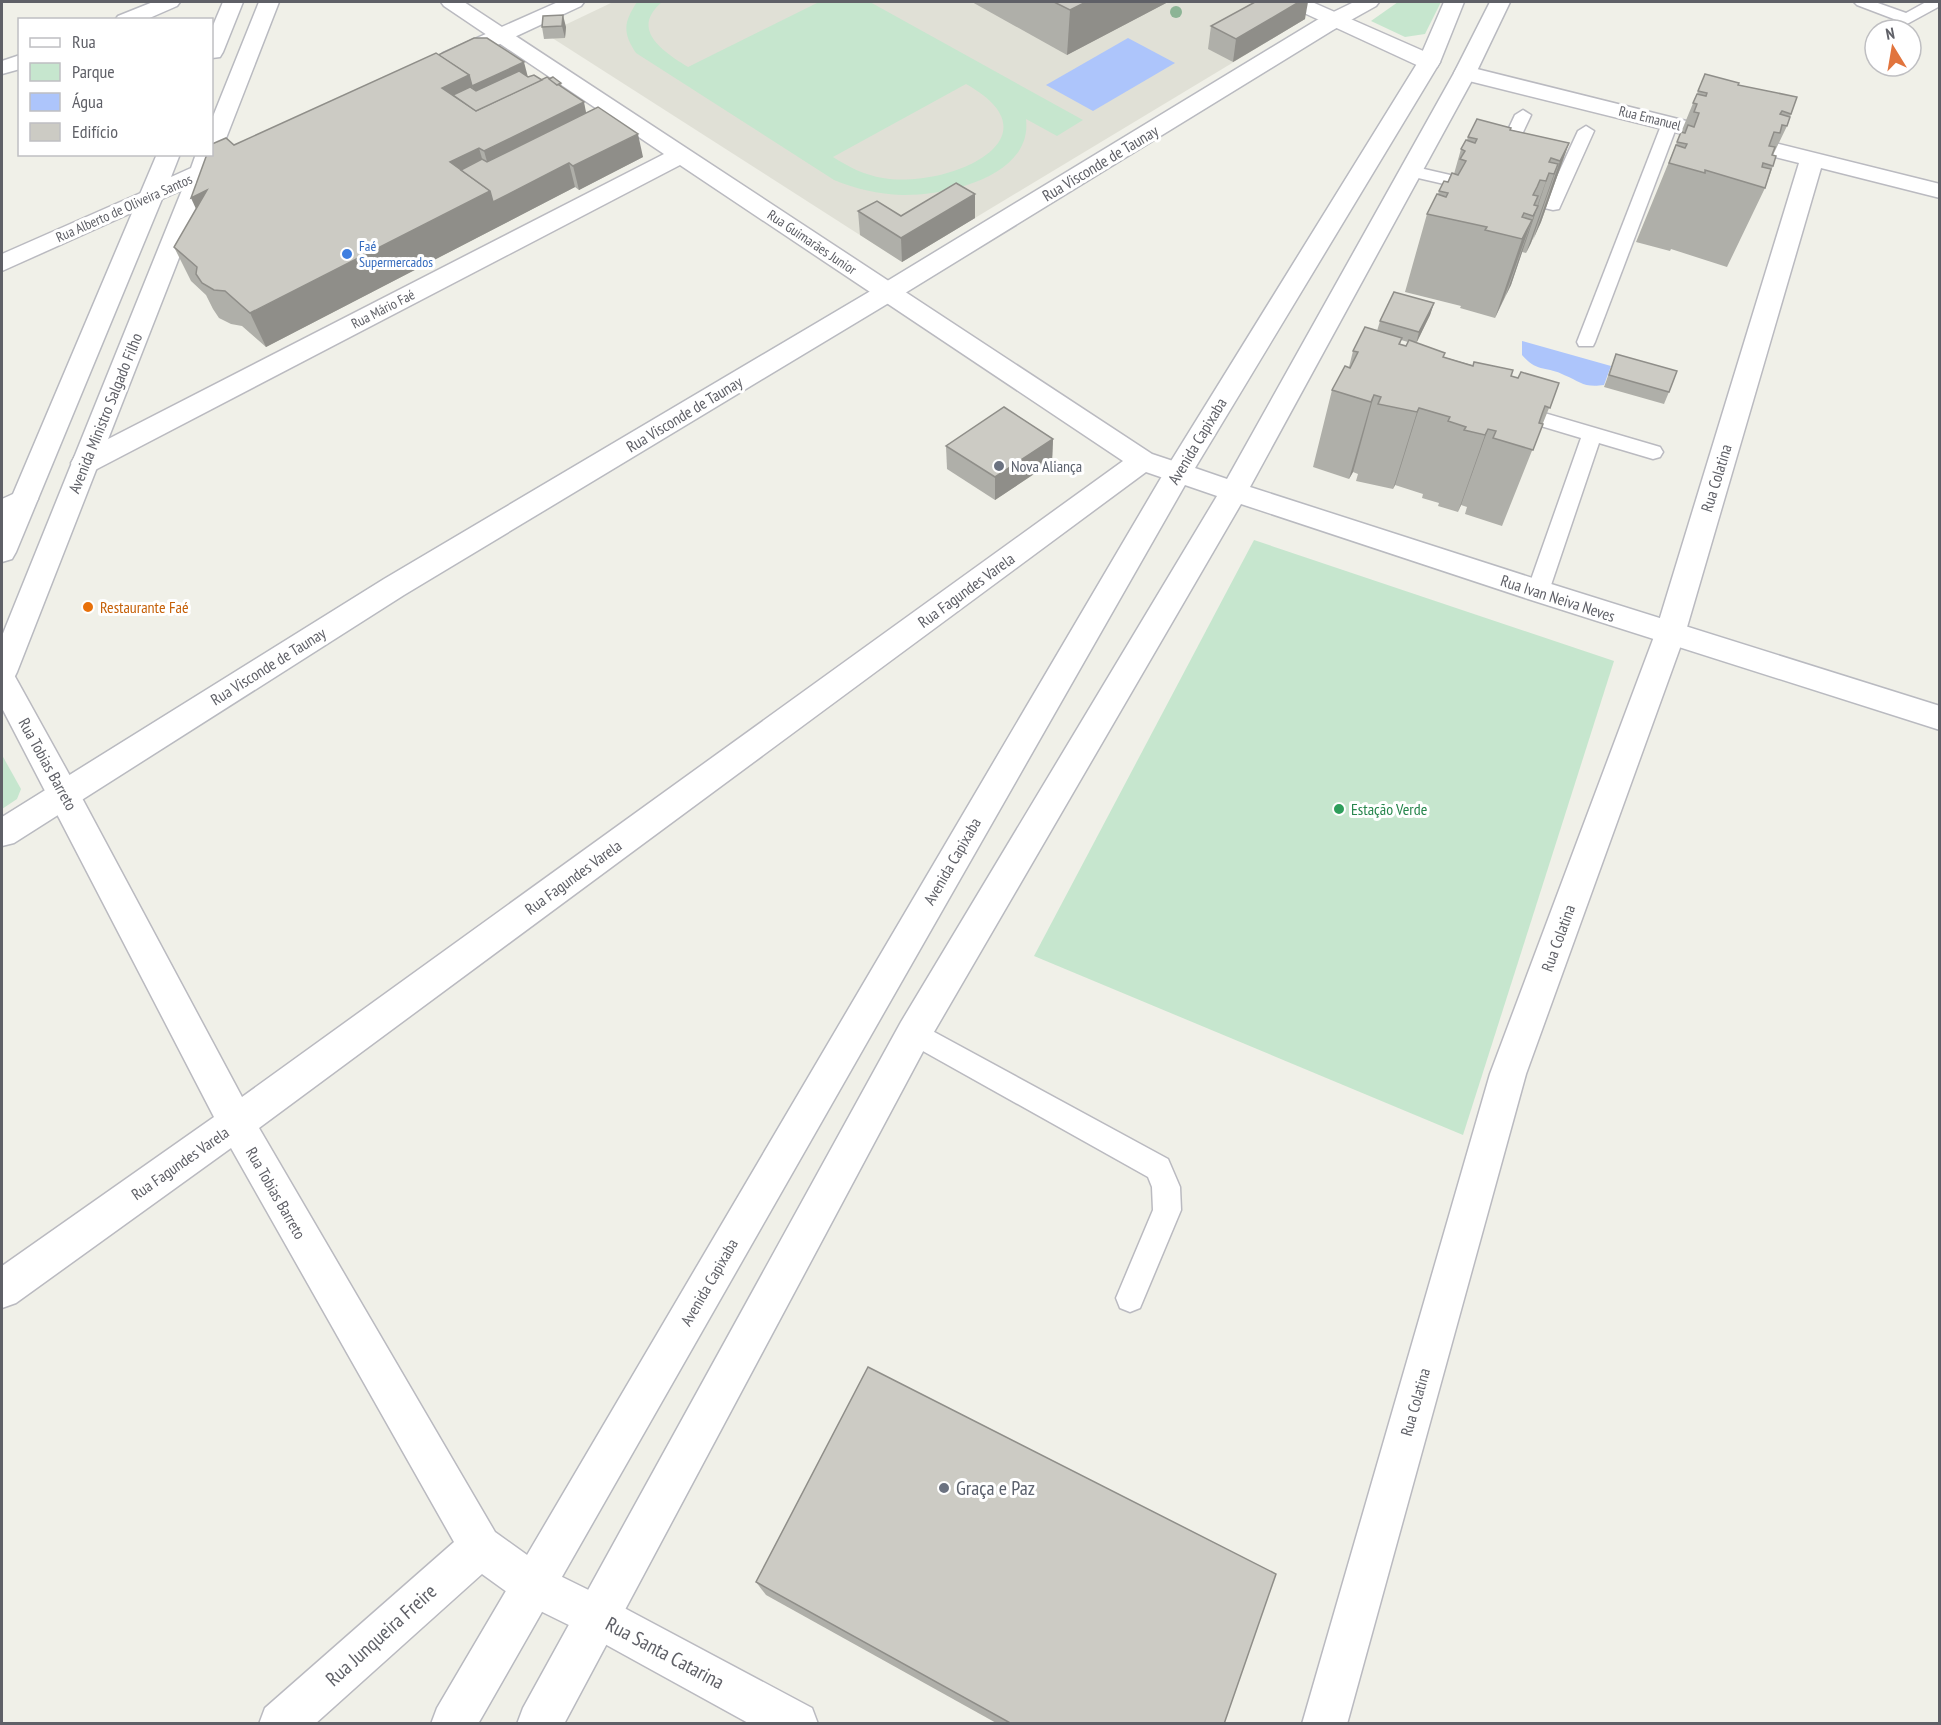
<svg xmlns="http://www.w3.org/2000/svg" width="1941" height="1725" font-family="'PT Sans Narrow',sans-serif">
	<style>
		.education { fill: #e0e0d6 }
		.green { fill: #c6e6ce; fill-rule: evenodd }
		.water { fill: #adc5fb }
		.lines { fill: none; stroke-linecap: round; stroke-linejoin: round }
		.lane-casing { stroke: #babac0; stroke-width: 3 }
		.street-casing { stroke: #babac0; stroke-width: 3 }
		.secondary-casing { stroke: #b9bac0; stroke-width: 3 }
		.lane { fill: #fff; fill-rule: evenodd }
		.street { fill: #fff; fill-rule: evenodd }
		.secondary { fill: #fff; fill-rule: evenodd }
		.tree { fill: #8cb495 }
		.wall { fill: #afafa9; fill-rule: evenodd }
		.shaded-wall { fill: #8f8e89 }
		.building { fill: #cccbc4; stroke: #8f8e89; stroke-width: 1.5 }
		.shop-dot { fill: #3f7fe0; stroke: #fff; stroke-width: 2 }
		.worship-dot { fill: #6b7280; stroke: #fff; stroke-width: 2 }
		.food-dot { fill: #e8710a; stroke: #fff; stroke-width: 2 }
		.leisure-dot { fill: #2e9e5b; stroke: #fff; stroke-width: 2 }
		.labels { text-anchor: middle; dominant-baseline: central; stroke-width: 6; stroke-linejoin: round; paint-order: stroke }
		.far-street-label { font-size: 14px; fill: #5f6067; stroke: #fff }
		.far-shop-label { font-size: 14px; fill: #366cbe; stroke: #fff; text-anchor: start }
		.street-label { font-size: 16px; fill: #5f6067; stroke: #fff }
		.worship-label { font-size: 16px; fill: #5b616d; stroke: #fff; text-anchor: start }
		.food-label { font-size: 16px; fill: #c56008; stroke: #fff; text-anchor: start }
		.leisure-label { font-size: 16px; fill: #27864d; stroke: #fff; text-anchor: start }
		.near-worship-label { font-size: 20px; fill: #5b616d; stroke: #fff; text-anchor: start }
		.near-street-label { font-size: 20px; fill: #5f6067; stroke: #fff }
	</style>
	<rect width="100%" height="100%" fill="#f0f0e8"/>
	<polygon class="education" points="613,2 1270,2 1305,19 902,262 546,34"/>
	<g class="green">
		<path d="M637,2H662C629,30 664,52 688,67L819,2H870L1083,120L1057,136L1026,119C1033,177 945,196 902,195C878,194 856,189 834,180L636,53C622,32 624,22 637,2ZM966,84C1064,139 946,189 883,178C864,175 849,167 833,157Z"/>
		<polygon points="1398,2 1441,2 1425,34 1405,37 1371,21"/>
		<polygon points="1254,540 1614,661 1463,1135 1034,956"/>
		<polygon points="2,755 21,789 17,799 2,809"/>
	</g>
	<g class="water">
		<polygon points="1128,38 1175,63 1093,111 1046,85"/>
		<path d="M1522,341L1611,366L1604,385C1584,388 1581,382 1564,375C1547,366 1537,373 1522,355Z"/>
	</g>
	<g class="lines">
		<g class="lane-casing">
			<g id="lane">
				<polygon points="1854,2 1875,2 1906,13 1926,2 1940,2 1940,6 1907,24 1857,5"/>
				<polygon points="1523,110 1531,115 1510,160 1502,165 1496,164 1494,160 1515,115"/>
				<polygon points="1670,118 1678,123 1595,342 1593,346 1579,346 1577,342 1662,123"/>
				<polygon points="1586,126 1594,131 1559,209 1553,210 1510,200 1507,196 1510,192 1516,191 1547,198 1578,131"/>
				<polygon points="1411,166 1485,183 1488,187 1485,191 1479,192 1405,175 1403,171 1405,167"/>
				<polygon points="1514,404 1660,447 1663,452 1660,457 1653,459 1599,443 1549,591 1546,597 1538,599 1530,597 1527,591 1581,438 1507,416 1504,411 1507,406"/>
				<polygon points="914,1021 1168,1159 1180,1187 1181,1210 1140,1308 1130,1312 1120,1308 1116,1298 1153,1210 1152,1187 1148,1177 905,1041 901,1033 905,1025"/>
			</g>
		</g>
		<g class="street-casing">
			<g id="street">
				<polygon points="441,2 464,2 1152,454 1188,466 1192,473 1188,480 1178,483 1146,472 259,1128 495,1532 548,1570 613,1602 812,1708 818,1724 750,1724 583,1632 518,1600 482,1574 315,1724 259,1724 265,1708 454,1542 231,1148 16,1303 2,1308 2,1266 214,1117 2,708 2,669 13,673 75,785 242,1097 1123,461 680,165 95,470 85,473 75,470 71,463 75,456 664,154 444,6"/>
				<polygon points="1286,2 1312,2 1437,57 1440,62 1437,67 1429,69 1421,67 1289,6"/>
				<polygon points="1465,66 1940,184 1940,198 1821,168 1685,634 1526,1074 1347,1724 1302,1724 1490,1074 1655,634 1799,163 1457,78 1454,73 1457,68"/>
				<polygon points="152,188 160,190 164,195 160,200 2,271 2,254"/>
				<path d="M24,489L34,492L38,499C31,511 15,518 2,521V499Z"/>
			</g>
		</g>
		<g class="secondary-casing">
			<g id="secondary">
				<polygon points="153,2 180,2 177,6 145,20 115,20 118,16"/>
				<polygon points="223,2 243,2 223,52 220,57 212,58 212,28"/>
				<polygon points="259,2 279,2 223,146 218,151 220,154 216,163 222,168 218,173 211,176 17,672 13,680 2,684 2,636 182,190 162,199 16,552 12,559 2,562 2,520 157,154 180,154 171,177 191,168 196,154 212,154 212,119"/>
				<polygon points="558,2 584,2 581,6 459,63 451,65 443,63 440,58 443,53"/>
				<polygon points="1354,2 1379,2 1376,6 1333,30 897,298 404,595 14,843 2,846 2,817 384,579 879,286 1317,20"/>
				<polygon points="1444,2 1464,2 1440,62 1195,468 1227,479 1454,73 1490,2 1510,2 1476,73 1250,487 1548,583 1940,706 1940,730 1528,599 1241,504 927,1044 564,1724 517,1724 523,1708 901,1022 1217,496 1185,485 478,1724 431,1724 437,1708 1168,466 1418,62"/>
				<polygon points="20,55 20,69 2,74 2,61"/>
			</g>
		</g>
		<use href="#lane" class="lane"/>
		<use href="#street" class="street"/>
		<use href="#secondary" class="secondary"/>
	</g>
	<circle class="tree" cx="1176" cy="12" r="6"/>
	<g class="wall">
		<polygon points="972,2 1168,2 1067,55"/>
		<polygon points="543,16 566,27 565,38 544,39 542,27"/>
		<polygon points="1305,19 1233,62 1208,49 1211,26"/>
		<polygon points="438,55 542,80 561,83 562,88 586,113 643,157 579,190 575,187 266,347 242,326 231,324 219,318 213,309 206,295 191,281 174,247 234,145"/>
		<polygon points="1705,74 1738,85 1797,97 1787,126 1773,155 1773,166 1765,188 1727,267 1671,249 1670,251 1636,242"/>
		<polygon points="1511,130 1569,143 1541,222 1526,253 1522,252 1511,285 1495,318 1460,308 1461,306 1405,292 1427,214 1438,194 1439,191 1448,182 1454,174 1461,149 1467,140 1468,137"/>
		<polygon points="975,194 975,218 902,262 860,235 858,211 901,216"/>
		<path d="M1434,303L1430,315L1416,343L1444,357L1511,376L1518,378L1559,383L1502,526L1465,514L1467,507L1461,505L1458,512L1438,506L1439,503L1422,498L1423,494L1395,485L1393,489L1356,481L1358,474L1353,472L1349,479L1313,467L1332,390L1349,367L1353,351L1377,331L1380,321ZM1401,340L1408,342L1406,346L1400,345Z"/>
		<polygon points="1616,354 1669,392 1664,404 1604,387"/>
		<polygon points="1053,439 1052,462 995,500 947,469 946,446"/>
		<polygon points="756,1582 1224,1724 998,1724 766,1595"/>
	</g>
	<g class="shaded-wall">
		<polygon points="1086,2 1168,2 1067,55 1070,10"/>
		<polygon points="1299,2 1308,2 1305,19 1233,62 1236,39"/>
		<polygon points="563,15 566,27 565,38 562,26"/>
		<polygon points="524,62 530,85 479,110 472,86"/>
		<polygon points="469,75 479,110 469,115 442,88"/>
		<polygon points="584,102 591,137 494,186 484,151"/>
		<polygon points="638,134 643,157 579,190 573,166"/>
		<polygon points="1569,143 1541,222 1533,240 1560,161"/>
		<polygon points="479,148 489,183 476,189 450,162"/>
		<polygon points="569,163 575,187 266,347 250,313 490,191"/>
		<polygon points="1558,164 1531,243 1526,253 1554,174"/>
		<polygon points="1549,173 1511,285 1506,295 1546,181"/>
		<polygon points="207,190 207,233 191,198"/>
		<polygon points="975,194 975,218 902,262 901,238"/>
		<polygon points="1532,220 1504,298 1495,318 1522,239"/>
		<polygon points="1434,303 1430,315 1416,344 1419,332"/>
		<polygon points="1374,395 1353,472 1349,479 1371,402"/>
		<polygon points="1419,408 1395,485 1393,489 1417,412"/>
		<polygon points="1488,429 1461,505 1458,512 1485,435"/>
		<polygon points="1053,439 1052,462 995,500 995,477"/>
	</g>
	<g class="building">
		<polygon points="1054,2 1086,2 1070,10"/>
		<polygon points="1255,2 1299,2 1236,39 1211,26"/>
		<polygon points="563,15 562,26 542,27 543,16"/>
		<polygon points="474,38 487,38 524,62 472,86 469,75 438,55"/>
		<polygon points="436,53 469,75 442,88 476,111 547,77 584,102 484,151 479,148 450,162 490,191 250,313 225,291 214,290 202,283 196,274 197,267 174,247 207,190 191,198 207,154 212,154 212,144 226,138 234,145"/>
		<polygon points="519,71 528,77 534,75 542,80 476,111 453,95 470,87 476,91"/>
		<polygon points="1705,74 1739,83 1738,85 1797,97 1791,114 1782,111 1780,114 1790,117 1787,126 1782,125 1780,133 1774,132 1769,146 1775,147 1772,155 1776,156 1773,166 1763,163 1762,167 1771,169 1765,188 1705,170 1705,173 1669,163 1676,145 1685,148 1687,144 1677,142 1681,132 1685,133 1688,125 1694,127 1699,113 1694,112 1697,104 1693,103 1697,94 1706,96 1707,93 1698,91"/>
		<polygon points="553,77 561,83 557,85 549,79"/>
		<polygon points="598,107 638,134 573,166 569,163 493,202 490,191 461,170 482,159 487,162"/>
		<polygon points="1477,119 1511,128 1510,130 1569,143 1560,161 1551,158 1549,162 1558,164 1554,174 1549,173 1546,181 1540,180 1537,187 1533,195 1538,196 1534,205 1538,206 1533,216 1524,213 1522,217 1532,220 1522,239 1485,230 1487,227 1427,214 1437,194 1446,197 1448,193 1439,191 1444,181 1448,182 1452,173 1458,175 1466,161 1460,159 1465,151 1461,149 1466,140 1475,143 1477,139 1468,137"/>
		<polygon points="956,183 975,194 901,238 858,211 877,201 901,216"/>
		<polygon points="1394,292 1434,303 1419,332 1380,321"/>
		<polygon points="1365,327 1402,338 1399,344 1406,346 1409,340 1445,353 1443,357 1473,366 1474,362 1513,370 1511,376 1518,378 1521,372 1559,383 1550,408 1545,406 1542,414 1539,423 1543,424 1533,450 1493,438 1496,431 1488,429 1485,435 1464,430 1466,427 1448,421 1450,417 1419,408 1417,412 1378,404 1381,397 1374,395 1371,402 1332,390 1345,366 1350,368 1358,352 1353,351"/>
		<polygon points="1616,354 1677,371 1669,392 1609,375"/>
		<polygon points="1004,407 1053,439 995,477 946,446"/>
		<polygon points="868,1367 1276,1574 1224,1724 1012,1724 756,1582"/>
	</g>
	<circle class="shop-dot" cx="347" cy="254" r="6"/>
	<g class="worship-dot">
		<circle cx="999" cy="466" r="6"/>
		<circle cx="944" cy="1488" r="6"/>
	</g>
	<circle class="food-dot" cx="88" cy="607" r="6"/>
	<circle class="leisure-dot" cx="1339" cy="809" r="6"/>
	<g class="labels">
		<g class="far-street-label">
			<text transform="translate(1650 118) rotate(14)">Rua Emanuel</text>
			<text transform="translate(124 208) rotate(-24)">Rua Alberto de Oliveira Santos</text>
			<text transform="translate(812 242) rotate(34)">Rua Guimarães Junior</text>
			<text transform="translate(383 309) rotate(-27)">Rua Mário Faé</text>
		</g>
		<g class="far-shop-label">
			<text x="359" y="246">Faé<tspan x="359" dy="16">Supermercados</tspan></text>
		</g>
		<g class="street-label">
			<text transform="translate(1100 163) rotate(-31)">Rua Visconde de Taunay</text>
			<text transform="translate(105 413) rotate(-68)">Avenida Ministro Salgado Filho</text>
			<text transform="translate(684 414) rotate(-31)">Rua Visconde de Taunay</text>
			<text transform="translate(1197 441) rotate(-59)">Avenida Capixaba</text>
			<text transform="translate(1716 478) rotate(-73)">Rua Colatina</text>
			<text transform="translate(966 590) rotate(-36)">Rua Fagundes Varela</text>
			<text transform="translate(1558 598) rotate(18)">Rua Ivan Neiva Neves</text>
			<text transform="translate(268 666) rotate(-32)">Rua Visconde de Taunay</text>
			<text transform="translate(48 764) rotate(61)">Rua Tobias Barreto</text>
			<text transform="translate(952 861) rotate(-60)">Avenida Capixaba</text>
			<text transform="translate(573 877) rotate(-36)">Rua Fagundes Varela</text>
			<text transform="translate(1558 938) rotate(-70)">Rua Colatina</text>
			<text transform="translate(180 1163) rotate(-35)">Rua Fagundes Varela</text>
			<text transform="translate(276 1193) rotate(60)">Rua Tobias Barreto</text>
			<text transform="translate(709 1282) rotate(-60)">Avenida Capixaba</text>
			<text transform="translate(1415 1402) rotate(-74)">Rua Colatina</text>
		</g>
		<g class="worship-label">
			<text x="1011" y="466">Nova Aliança</text>
		</g>
		<g class="food-label">
			<text x="100" y="607">Restaurante Faé</text>
		</g>
		<g class="leisure-label">
			<text x="1351" y="809">Estação Verde</text>
		</g>
		<g class="near-worship-label">
			<text x="956" y="1488">Graça e Paz</text>
		</g>
		<g class="near-street-label">
			<text transform="translate(381 1635) rotate(-42)">Rua Junqueira Freire</text>
			<text transform="translate(665 1653) rotate(28)">Rua Santa Catarina</text>
		</g>
	</g>
	<rect width="1941" height="1725" fill="none" stroke="#5f6067" stroke-width="6"/>
	<rect x="18" y="18" width="195" height="138" fill="#ffffff" stroke="#bfbfc2" stroke-width="1.5"/>
	<rect x="30" y="38" width="30" height="9" fill="#ffffff" stroke="#bfbfc2" stroke-width="1.5"/>
	<text x="72" y="48" font-size="18" fill="#5f6067">Rua</text>
	<rect x="30" y="63" width="30" height="18" fill="#c6e6ce" stroke="#bfbfc2" stroke-width="1.5"/>
	<text x="72" y="78" font-size="18" fill="#5f6067">Parque</text>
	<rect x="30" y="93" width="30" height="18" fill="#adc5fb" stroke="#bfbfc2" stroke-width="1.5"/>
	<text x="72" y="108" font-size="18" fill="#5f6067">Água</text>
	<rect x="30" y="123" width="30" height="18" fill="#cccbc4" stroke="#bfbfc2" stroke-width="1.5"/>
	<text x="72" y="138" font-size="18" fill="#5f6067">Edifício</text>
	<g transform="translate(1893 48) rotate(349)"><circle r="28" fill="#ffffff" stroke="#bfbfc2" stroke-width="1.5"/>
	<path d="M0-4.5L10 22L0 15L-10 22Z" fill="#e1743d"/>
	<text y="-9" font-size="16" font-weight="bold" text-anchor="middle" fill="#5f6067">N</text>
	</g>
</svg>
